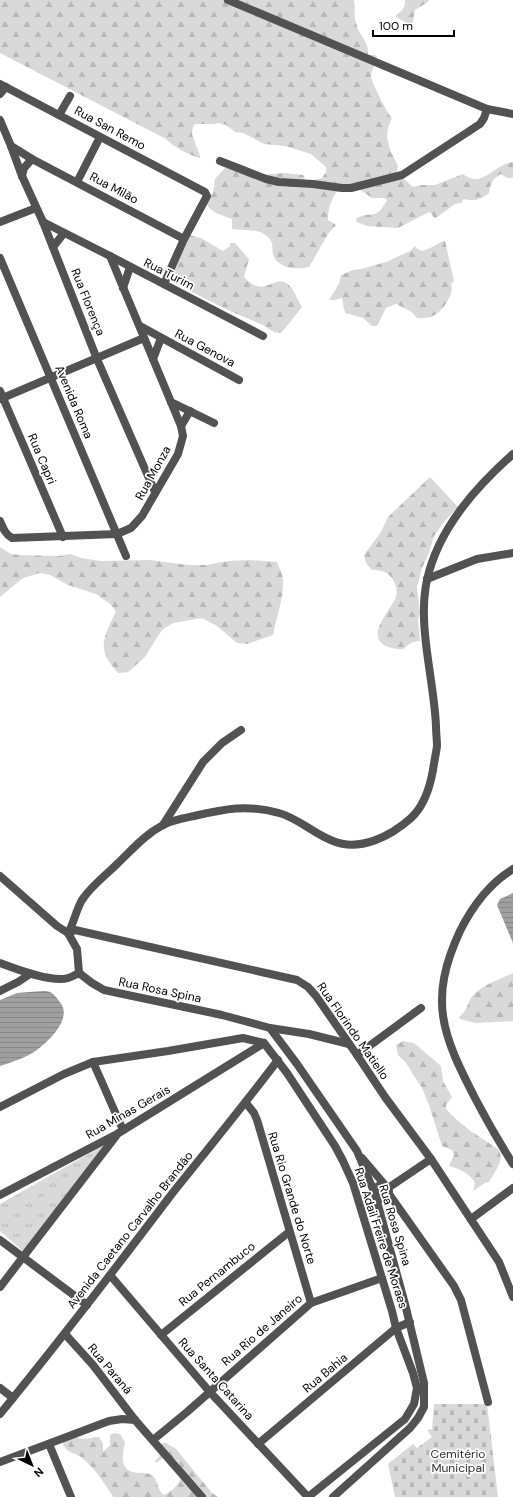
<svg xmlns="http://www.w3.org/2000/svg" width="513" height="1497" font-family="'DM Sans',sans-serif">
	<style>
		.forest { fill: url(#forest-firs) }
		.cemetery { fill: url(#cemetery-stones) }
		.park { fill: url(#park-tufts) }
		.water { fill: url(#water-rules) }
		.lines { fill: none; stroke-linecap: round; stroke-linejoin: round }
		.minor { stroke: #525252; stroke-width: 8 }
		.labels { text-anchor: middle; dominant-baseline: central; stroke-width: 3.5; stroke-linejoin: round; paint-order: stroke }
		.street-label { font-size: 12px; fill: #000; stroke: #fff }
		.park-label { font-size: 12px; fill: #303030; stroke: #fff }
	</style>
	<defs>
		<pattern id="forest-firs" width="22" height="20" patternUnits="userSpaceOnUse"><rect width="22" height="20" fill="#d9d9d9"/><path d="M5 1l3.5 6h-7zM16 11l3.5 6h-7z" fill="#b8b8b8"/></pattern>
		<pattern id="cemetery-stones" width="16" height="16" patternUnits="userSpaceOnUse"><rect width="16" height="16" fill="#d9d9d9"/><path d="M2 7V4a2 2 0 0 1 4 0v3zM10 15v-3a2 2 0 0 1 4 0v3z" fill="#b8b8b8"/></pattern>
		<pattern id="park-tufts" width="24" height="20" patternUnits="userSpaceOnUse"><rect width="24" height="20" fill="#d9d9d9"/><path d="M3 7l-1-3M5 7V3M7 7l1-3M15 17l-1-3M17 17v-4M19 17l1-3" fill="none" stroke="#b8b8b8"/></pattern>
		<pattern id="water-rules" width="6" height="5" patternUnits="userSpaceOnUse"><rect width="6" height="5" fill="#a0a0a0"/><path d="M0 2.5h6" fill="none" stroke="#888"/></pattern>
	</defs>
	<rect width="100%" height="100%" fill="#fff"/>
	<g class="forest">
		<path d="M0,0H354C355,7 354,15 356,23C359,37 369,40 368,55H375L377,57C375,63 372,70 371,75C371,82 387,113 392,118L388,128L387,137L390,150L398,166L396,176L404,179L413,187L421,185H435L463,174C467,177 473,180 478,179C489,177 499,164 513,162V178H507L501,174C492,179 491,183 489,193C481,199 475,202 464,199L461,203L455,204L436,218H434L431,213L429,212L398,228L367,226L357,222L356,219C371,209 375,223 387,200L384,198H372L362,191L345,184C343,188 341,189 338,191C332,196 327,212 328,220L336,225L328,234L309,267C298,270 277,269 273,254C271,247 275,244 268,237C260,230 255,231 245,230C240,230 236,229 232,229V219L216,213L209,208L207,204L208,199L213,193L215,179L225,168L224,160C239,163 246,165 257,175L285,173L303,175L305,178L299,184L322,178L326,172V167L311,154L285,146L264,144L243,133L235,132L226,125L219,123L213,124H196L193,126L192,134L200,156V158C191,156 172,146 166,139L0,53Z"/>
		<path d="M405,0H429L428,2L415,10L413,22L410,25L396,17V15C402,11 406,7 405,0Z"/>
		<path d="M189,235L201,238L223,251L230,246V243H235L249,259L244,277C264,299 272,276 286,283C294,287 297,300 302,307L283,331L280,333L274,332L263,325L230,311L186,289L176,281L172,277V272Z"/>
		<path d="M445,241L454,281L451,284C453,291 451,294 448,300C441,313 432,320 417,318L412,312L396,304L386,308L378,324L376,326H372L363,318L346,313L344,309L342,298L334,300H329L339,284L341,275L353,270L361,269L386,262L410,251L415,246L419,250L423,251C426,249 429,249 432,247C437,245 439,242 445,241Z"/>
		<path d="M430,477L458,507L445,521L434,536L429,553L422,568L417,587L420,612L418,620L420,641C417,641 413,642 411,643C408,645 406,647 403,649C399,650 393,648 388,647C363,637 391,610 396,597C398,590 396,583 391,577C386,571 380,570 372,570L366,563L364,555L381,532L388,517Z"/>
		<path d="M0,547L11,554L21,555L59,556L70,554L81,558L101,561L150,560L188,565H207L228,561L249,560L277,562C279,568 283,574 283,580C284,598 276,618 273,635L247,644L237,643L217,626L202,618L173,623L162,630L144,658L128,672L118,673C95,648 104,638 116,611L110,604L96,594L68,585L50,575L40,573L23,578L0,597Z"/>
		<path d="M513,973V1021L475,1023L460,1019L459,1017C467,1011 467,1005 471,998C480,985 499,980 513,973Z"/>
		<path d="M403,1041L414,1043L441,1066L443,1081L452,1097L446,1105V1109C461,1126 480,1137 498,1149C506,1159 494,1173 489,1182L485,1183L473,1191L475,1183C471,1174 458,1168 449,1166L454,1155L452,1150L442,1146L429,1105L422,1088L406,1063L398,1055L396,1045Z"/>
		<path d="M114,1433L120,1434L125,1442C122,1458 119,1473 141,1473C145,1473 150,1473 153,1476C159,1482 156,1489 164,1495C177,1489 188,1475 178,1462C176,1459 171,1457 167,1455L156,1463L155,1461L159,1457L162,1443H166L176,1449L212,1493L218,1497H113C106,1485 93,1466 82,1458C74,1451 65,1454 62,1441L78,1437V1438C84,1441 92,1437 99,1437L103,1443V1452L110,1445V1435Z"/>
	</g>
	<polygon class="cemetery" points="434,1404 487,1404 498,1497 395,1497 388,1464 413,1444 417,1448 432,1437 427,1430 432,1429"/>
	<polygon class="park" points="108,1143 25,1253 0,1231 0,1204"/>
	<g class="water">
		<polygon points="513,893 513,943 497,905 500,899"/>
		<path d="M29,992C35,992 44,990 50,992C54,994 57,998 59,1001C74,1017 50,1040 37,1050C26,1058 12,1062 0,1066V1000L17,993Z"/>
	</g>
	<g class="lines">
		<g class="minor">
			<polyline points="228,0 487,109 513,114"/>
			<polyline points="0,84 205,192 207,196 184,239 164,284"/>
			<polyline points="0,94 6,87"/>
			<polyline points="59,115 70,96"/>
			<polyline points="0,120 11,146 22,176 43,222 97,359 155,492"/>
			<polyline points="11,146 32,159 184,239"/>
			<polyline points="220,161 266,179 279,182 313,184 342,188 351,188 402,175 480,124 484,118 487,109"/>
			<polyline points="22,176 24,168 32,159"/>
			<polyline points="77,182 100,137"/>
			<polyline points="0,222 36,208"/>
			<polyline points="43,222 110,256 263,336"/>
			<polyline points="53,247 64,233"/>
			<polyline points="0,258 126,556"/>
			<polyline points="123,288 130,267"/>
			<polyline points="140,326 239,380"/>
			<polyline points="153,359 161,338"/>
			<polyline points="0,391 63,537"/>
			<polyline points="0,399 144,338"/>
			<polyline points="171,402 214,423"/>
			<polyline points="181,426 190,411"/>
			<path d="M0,521C3,528 5,534 12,538L117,534L131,528L142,516L178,454L183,436L181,426L110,256"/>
			<polyline points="427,579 477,559 513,553"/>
			<polyline points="163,825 203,762 222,743 241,730"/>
			<path d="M513,869C490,883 472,907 460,931C428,1000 442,1034 475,1098C487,1121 499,1142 513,1164"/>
			<polyline points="0,876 57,926 68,933 77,949 79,973"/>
			<path d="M68,933C74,923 76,910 82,900C91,886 105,876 116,865C131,851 144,835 163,825C172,820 184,818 194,816C224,809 248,804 279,813C298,818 314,834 333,841C360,852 391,836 411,818C424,806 430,787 433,770C434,762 436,754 437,746C437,740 436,733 436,726C434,679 417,625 427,580C438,529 476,487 513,454"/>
			<polyline points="68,933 75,930 297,980 308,987 316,996 357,1055 385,1097 431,1159 499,1262 513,1297"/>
			<path d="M0,963C16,969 52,983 68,978C71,977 75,975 79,973"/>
			<polyline points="79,973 92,983 104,990 222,1015 270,1028 297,1064 357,1151 375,1194 405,1304 424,1383 424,1407 418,1418 410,1428 333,1497"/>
			<polyline points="0,991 18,982 30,974"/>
			<polyline points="270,1028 309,1034 349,1044"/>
			<polyline points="357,1055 421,1008"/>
			<polyline points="93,1062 123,1130"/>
			<polyline points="246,1103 254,1113 257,1120 311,1303"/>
			<polyline points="0,1107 64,1074 93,1062 168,1051 243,1038 264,1043 287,1073 335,1146 343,1161 353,1183 392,1311 396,1328 413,1373 417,1388 414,1404 405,1419 308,1497"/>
			<polyline points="362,1158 385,1185"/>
			<circle cx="382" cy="1192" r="7"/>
			<polyline points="388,1188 431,1159"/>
			<polyline points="389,1194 454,1286 461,1300 488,1402"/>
			<polyline points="0,1195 117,1134 264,1043"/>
			<polyline points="471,1219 513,1188"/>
			<polyline points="0,1240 87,1305"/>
			<polyline points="110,1275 209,1391 308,1497"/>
			<polyline points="0,1287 116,1136"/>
			<polyline points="65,1334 93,1365 135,1420 202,1497"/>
			<polyline points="161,1335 289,1232"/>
			<polyline points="0,1388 13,1398"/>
			<path d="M0,1414C59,1342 115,1269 171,1195C207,1150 243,1106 278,1060"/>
			<polyline points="153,1440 187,1412 311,1303 382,1278"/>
			<polyline points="49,1444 71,1497"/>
			<polyline points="258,1444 396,1328 410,1322"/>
			<polyline points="0,1462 109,1421 122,1419 135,1420"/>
		</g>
	</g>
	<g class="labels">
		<g class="street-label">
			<text transform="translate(110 128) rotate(28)">Rua San Remo</text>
			<text transform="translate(114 188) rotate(28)">Rua Milão</text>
			<text transform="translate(169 274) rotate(27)">Rua Turim</text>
			<text transform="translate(88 302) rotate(68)">Rua Florença</text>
			<text transform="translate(205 348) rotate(28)">Rua Genova</text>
			<text transform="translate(74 402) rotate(67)">Avenida Roma</text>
			<text transform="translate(42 459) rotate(67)">Rua Capri</text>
			<text transform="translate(153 473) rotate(-61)">Rua Monza</text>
			<text transform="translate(160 990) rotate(12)">Rua Rosa Spina</text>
			<text transform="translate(353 1031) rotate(55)">Rua Florindo Matiello</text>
			<text transform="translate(128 1112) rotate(-30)">Rua Minas Gerais</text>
			<text transform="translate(292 1198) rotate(73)">Rua Rio Grande do Norte</text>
			<text transform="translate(395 1225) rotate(73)">Rua Rosa Spina</text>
			<text transform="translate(130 1230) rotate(-52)">Avenida Caetano Carvalho Brandão</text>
			<text transform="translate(381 1238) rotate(72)">Rua Adail Freire de Moraes</text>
			<text transform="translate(217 1274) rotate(-39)">Rua Pernambuco</text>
			<text transform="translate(262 1330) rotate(-41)">Rua Rio de Janeiro</text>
			<text transform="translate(110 1369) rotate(50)">Rua Paraná</text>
			<text transform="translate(325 1373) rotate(-40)">Rua Bahia</text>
			<text transform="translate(216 1379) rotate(48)">Rua Santa Catarina</text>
		</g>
		<g class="park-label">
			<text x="458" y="1454">Cemitério<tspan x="458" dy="14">Municipal</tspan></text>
		</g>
	</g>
	<g transform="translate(32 1465) rotate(137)" stroke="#ffffff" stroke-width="3" paint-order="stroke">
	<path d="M0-3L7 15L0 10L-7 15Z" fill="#000000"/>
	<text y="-6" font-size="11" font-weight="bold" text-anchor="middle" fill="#000000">N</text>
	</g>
	<path d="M373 30v6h81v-6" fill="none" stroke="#000000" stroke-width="2"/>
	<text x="379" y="30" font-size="12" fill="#000000" stroke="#ffffff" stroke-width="3" paint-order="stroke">100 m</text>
</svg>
